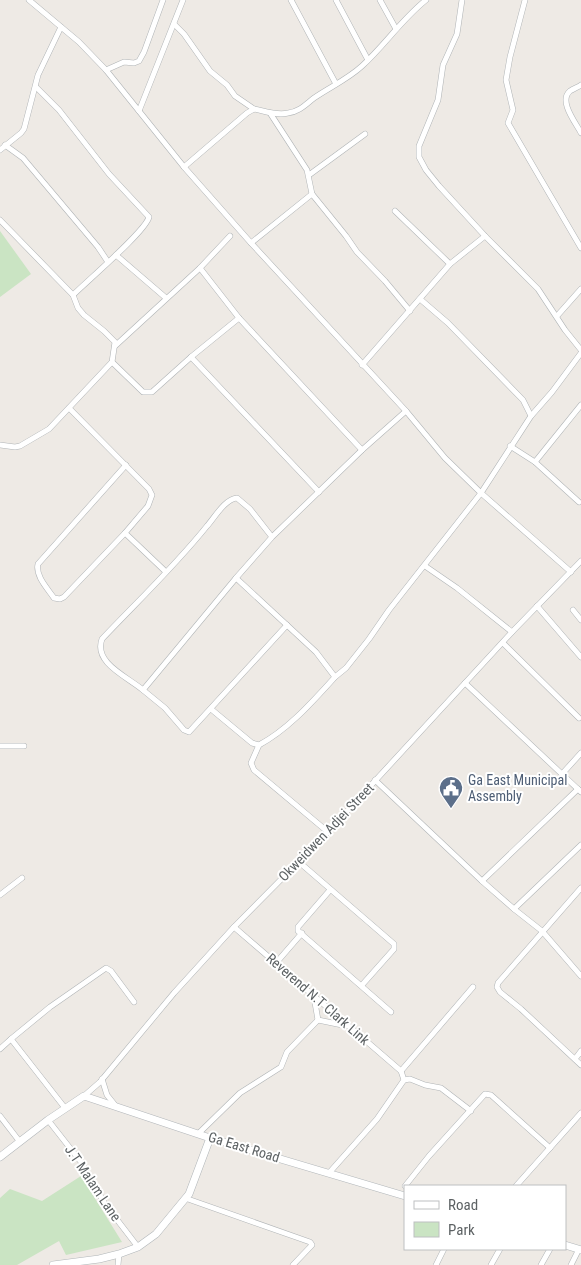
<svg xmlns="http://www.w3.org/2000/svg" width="581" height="1265" font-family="'Roboto Condensed',sans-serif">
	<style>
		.green { fill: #cae4c3 }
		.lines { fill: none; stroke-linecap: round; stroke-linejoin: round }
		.street-casing { stroke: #b0b4b6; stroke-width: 6 }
		.secondary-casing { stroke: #b1b6b9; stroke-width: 8 }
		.street { stroke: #fff; stroke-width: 5 }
		.secondary { stroke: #fff; stroke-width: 7 }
		.labels { text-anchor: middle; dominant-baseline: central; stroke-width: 4; stroke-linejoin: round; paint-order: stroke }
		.service-label { font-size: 14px; fill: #4e5e75; stroke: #fff; text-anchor: start }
		.street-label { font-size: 14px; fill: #5d6264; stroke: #fff }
	</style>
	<rect width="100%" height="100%" fill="#eeeae5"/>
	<g class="green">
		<polygon points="0,231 31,274 0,297"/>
		<polygon points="81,1176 122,1242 66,1255 59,1241 17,1265 0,1265 0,1198 10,1189 42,1201"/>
	</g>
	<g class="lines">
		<g class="street-casing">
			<g id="street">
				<polyline points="29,0 79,42 106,70 184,167 251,243 406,411 445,458 481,493 571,572"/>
				<polyline points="291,0 336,84"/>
				<polyline points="336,0 368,60"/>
				<polyline points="380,0 396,29"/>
				<polyline points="462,0 457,34 443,65 438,100 419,146 419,157 426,170 439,186 485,236"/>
				<polyline points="525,0 510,57 506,80 513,110 508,123 581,248"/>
				<polyline points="174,24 184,34 210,71 227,85 235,96 254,109"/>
				<polyline points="106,70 124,62 134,63 139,61 144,52 163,0"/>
				<path d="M581,85C578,87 573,89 570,91C558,101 576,123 581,133"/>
				<path d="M36,87L59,110L109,174L149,217C146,231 87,281 73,295"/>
				<polyline points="139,111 183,0"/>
				<polyline points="270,113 307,170 312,194 346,236 357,252 385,281 410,311"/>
				<polyline points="5,145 23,158 98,247 108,262"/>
				<polyline points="0,150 21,133 24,129 38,75 61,27"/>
				<path d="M184,167L247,113L254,109C265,111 277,116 288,113C299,112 306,104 314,98C330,87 348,79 362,66C385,45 402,19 426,0"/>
				<polyline points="309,175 365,134"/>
				<polyline points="395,211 450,264"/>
				<polyline points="0,220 73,295 78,308 84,315 104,331 115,342 112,362 49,429 20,446 15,447 0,445"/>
				<polyline points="251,243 312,194"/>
				<polyline points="116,255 166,298"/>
				<polyline points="200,268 239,318 362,450"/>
				<polyline points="420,299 448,323 523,400 531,416"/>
				<polyline points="557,316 581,289"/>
				<polyline points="115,346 200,268 230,236"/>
				<polyline points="191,357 319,492"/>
				<polyline points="112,362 143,392 152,392 191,357 239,318"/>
				<polyline points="362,365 450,264 485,236 538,289 565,330 581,350"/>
				<polyline points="69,408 149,489 152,495 148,506 125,533 166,572"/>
				<polyline points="510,446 535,462 581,405"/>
				<polyline points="535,462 579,502"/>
				<path d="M125,533L64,597L60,599L54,598C48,589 35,576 38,564L126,465"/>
				<path d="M272,537L250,509L237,498C225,499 215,517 207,526C175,566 137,602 102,639C93,663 128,677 143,690L236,578L272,537L362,450L406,411"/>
				<polyline points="425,566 457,588 512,632"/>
				<polyline points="236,578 316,652 335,677 346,668 369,639 389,610 481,493 531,416 552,392 581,353"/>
				<polyline points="537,606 581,657"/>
				<polyline points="573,610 581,620"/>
				<polyline points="503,643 579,718"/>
				<polyline points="465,683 581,792"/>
				<polyline points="143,690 165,708 184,730 189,732 287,625"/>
				<path d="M211,709L252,743L259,745C289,729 313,701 335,677"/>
				<polyline points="259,745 251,763 254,770 328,832"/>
				<polyline points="0,746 24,746"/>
				<polyline points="562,774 581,753"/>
				<polyline points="375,780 482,881 514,909 542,931 581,976"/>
				<polyline points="299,862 394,944 394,949 362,985"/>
				<polyline points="482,881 578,789"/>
				<polyline points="581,888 498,983 497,987 500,992 521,1009 581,1065"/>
				<polyline points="330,890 298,927 298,931 391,1012"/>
				<polyline points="0,895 22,878"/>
				<polyline points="514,909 581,845"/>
				<polyline points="234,927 401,1071"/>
				<polyline points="276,963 302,933"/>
				<polyline points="314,997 318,1020"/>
				<polyline points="318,1020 347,1026"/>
				<polyline points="11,1039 50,1007 106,968 111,971 134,1002"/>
				<polyline points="0,1049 11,1039 65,1108"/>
				<polyline points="575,1059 581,1051"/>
				<polyline points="401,1071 473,987"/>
				<polyline points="102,1079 107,1095 115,1105"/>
				<polyline points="404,1080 410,1079 425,1085 441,1088 471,1111"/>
				<polyline points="84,1096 100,1082 174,993 234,927 328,832 512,632 581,561"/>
				<polyline points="0,1116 20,1142"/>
				<polyline points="48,1120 81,1162 105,1204 138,1247"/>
				<polyline points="199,1133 240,1093 281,1067 287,1052 318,1020"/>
				<polyline points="329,1173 377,1119 404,1080 401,1071"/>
				<polyline points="405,1186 429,1156 485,1094 491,1095 550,1148"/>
				<polyline points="516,1186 581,1113"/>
				<polyline points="185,1198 310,1242 312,1245 293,1265"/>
				<polyline points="118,1265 119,1254"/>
				<polyline points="436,1265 444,1249"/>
				<polyline points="491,1265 500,1249"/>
				<polyline points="541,1265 550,1249"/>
				<polyline points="571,1265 579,1249"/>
			</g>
		</g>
		<g class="secondary-casing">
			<g id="secondary">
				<polyline points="0,1157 48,1120 84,1096 210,1138 405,1196"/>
				<polyline points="565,1245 581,1250"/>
				<polyline points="53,1265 99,1259 119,1254 138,1247 156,1234 189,1194 210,1138"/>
			</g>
		</g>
		<use href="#street" class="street"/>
		<use href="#secondary" class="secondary"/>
	</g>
	<defs>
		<g id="civic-pin" transform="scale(1.25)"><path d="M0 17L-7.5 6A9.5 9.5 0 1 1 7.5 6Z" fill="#5c6f8a" stroke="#fff"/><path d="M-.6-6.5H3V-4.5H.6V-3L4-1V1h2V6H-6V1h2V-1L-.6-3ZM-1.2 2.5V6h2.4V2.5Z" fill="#fff"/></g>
	</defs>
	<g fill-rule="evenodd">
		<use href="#civic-pin" x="451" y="788"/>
	</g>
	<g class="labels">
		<g class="service-label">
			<text x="468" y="780">Ga East Municipal<tspan x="468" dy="16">Assembly</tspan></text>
		</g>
		<g class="street-label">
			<text transform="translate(326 832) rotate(-46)">Okweidwen Adjei Street</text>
			<text transform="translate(318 999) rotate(41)">Reverend N.T Clark Link</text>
			<text transform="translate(244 1147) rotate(17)">Ga East Road</text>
			<text transform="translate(93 1183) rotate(56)">J.T Malam Lane</text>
		</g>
	</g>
	<rect x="404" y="1185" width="162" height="65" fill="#ffffff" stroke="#bec0c1"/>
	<rect x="414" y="1201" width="25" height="8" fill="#ffffff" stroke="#bec0c1"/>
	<text x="448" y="1210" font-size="15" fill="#5d6264">Road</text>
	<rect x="414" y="1222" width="25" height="15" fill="#cae4c3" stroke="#bec0c1"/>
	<text x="448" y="1235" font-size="15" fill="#5d6264">Park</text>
</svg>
